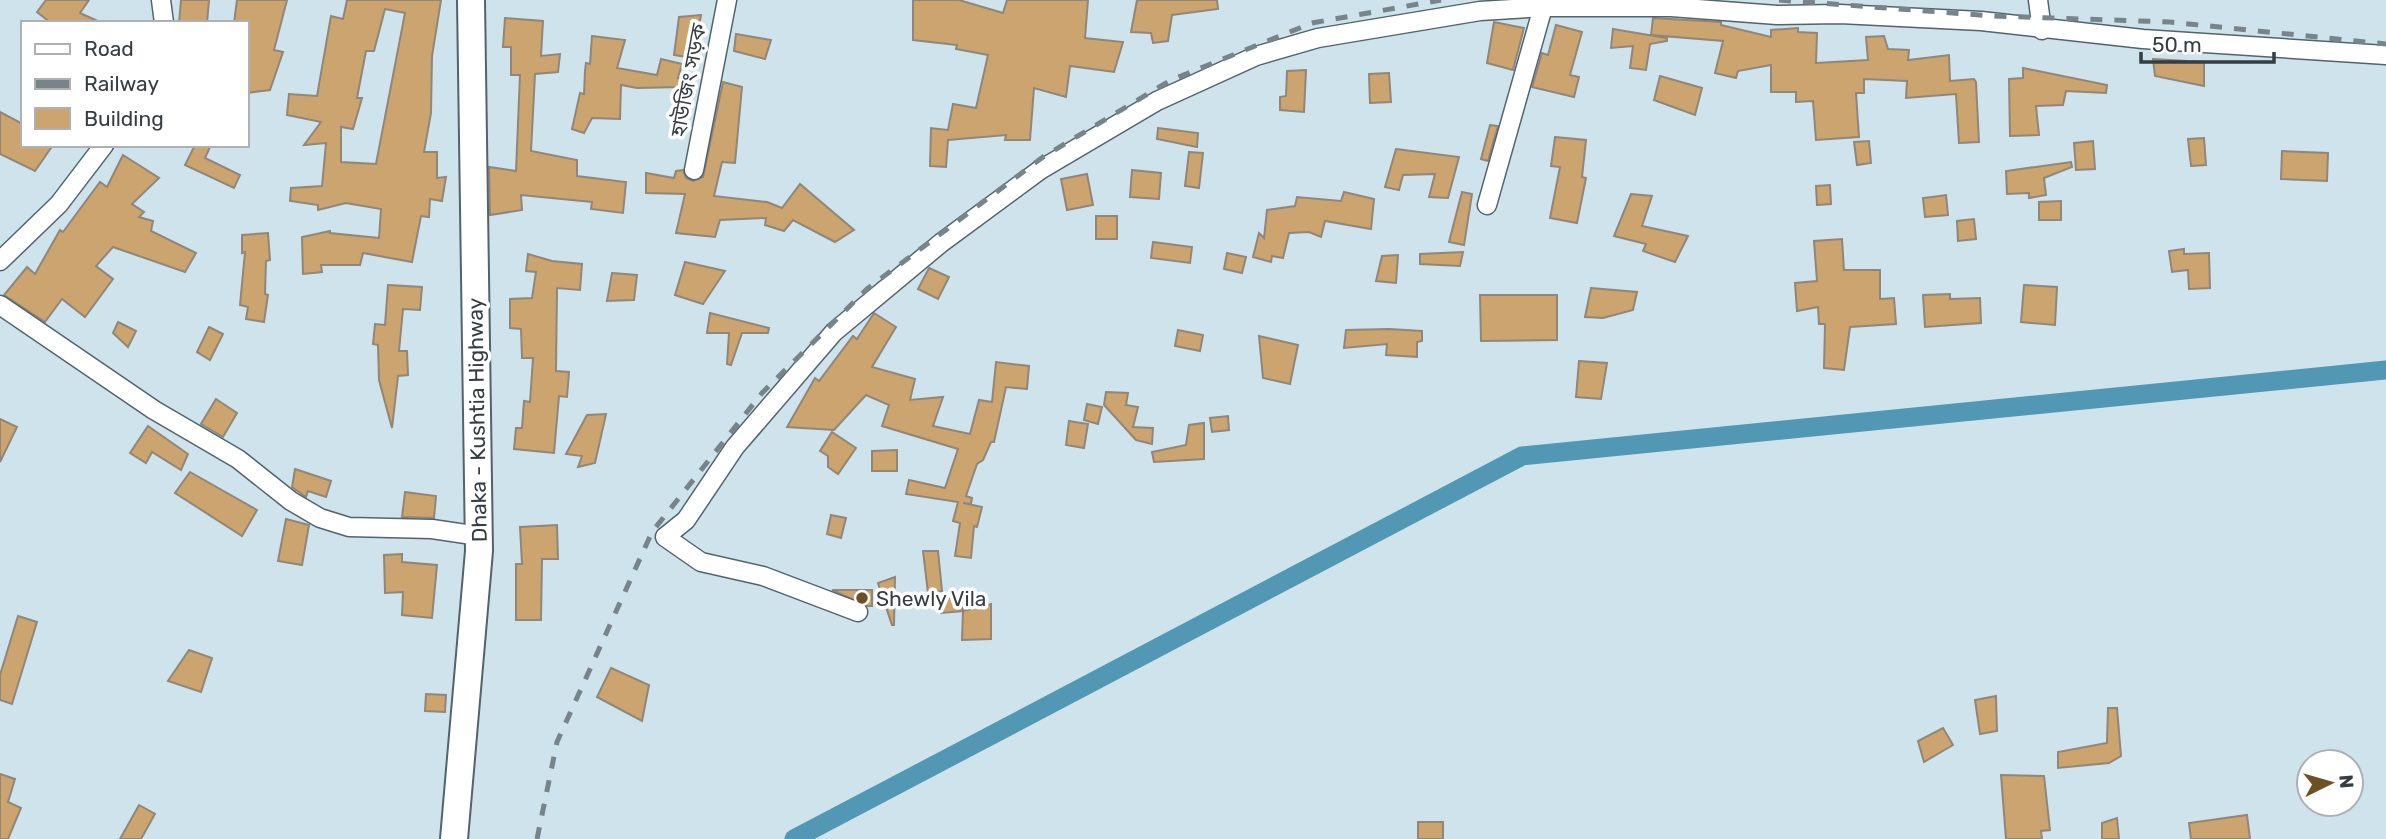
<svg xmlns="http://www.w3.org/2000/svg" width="2386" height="839" font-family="Rubik,'Noto Sans Bengali',sans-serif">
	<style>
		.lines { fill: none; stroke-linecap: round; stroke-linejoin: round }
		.canal { stroke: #5298b4; stroke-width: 19 }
		.building { fill: #cba470; stroke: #918678; stroke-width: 2; fill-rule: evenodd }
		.minor-casing { stroke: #52636b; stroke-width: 21 }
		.primary-casing { stroke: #52636b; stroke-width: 30 }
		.minor { stroke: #fff; stroke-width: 18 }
		.primary { stroke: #fff; stroke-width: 26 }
		.rail { stroke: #77848a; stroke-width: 5; stroke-dasharray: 12 12; stroke-linecap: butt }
		.poi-dot { fill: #6d5024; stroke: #fff; stroke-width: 2.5 }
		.labels { text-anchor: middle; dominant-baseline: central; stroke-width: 7; stroke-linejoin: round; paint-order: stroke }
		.street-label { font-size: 21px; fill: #353d41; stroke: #fff }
		.poi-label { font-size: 21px; fill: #353d41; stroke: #fff; text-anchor: start }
	</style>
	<rect width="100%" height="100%" fill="#cfe3ec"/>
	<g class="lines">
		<polyline class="canal" points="794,839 1522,456 2386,370"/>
	</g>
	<g class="building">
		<polygon points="46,0 89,0 80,13 102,23 51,23 37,12"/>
		<polygon points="181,0 209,0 207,23 179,23"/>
		<polygon points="237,0 287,0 274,50 283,52 270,90 247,93 247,23 234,23"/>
		<path d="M347,0H441L432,56L431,113L424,152H437V178L446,177L442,201L430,199L429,217L421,216L412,262L363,253L360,265H321L322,272L303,274L302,237L330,231V233L379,238L381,209L346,203L318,210V205L290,201L291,188L322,186L326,143L304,145L321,122L287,115L289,94L317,96L331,16L343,19ZM385,9L405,13L376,164L341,162V127L353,129L362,98H357L366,51H374Z"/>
		<polygon points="913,0 959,0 1003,13 1007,0 1088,0 1085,38 1123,42 1114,72 1070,66 1066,97 1034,88 1030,140 1005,140 1006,135 948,140 946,167 930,166 931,128 948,130 953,104 976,108 988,55 956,49 957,45 913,40"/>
		<polygon points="1137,0 1217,0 1218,9 1172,15 1168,41 1153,43 1151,33 1131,32"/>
		<polygon points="701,15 693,58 674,55 679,17"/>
		<polygon points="505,18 543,21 541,56 560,54 558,72 535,74 531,151 577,160 577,176 626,182 623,213 591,209 592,202 521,195 522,210 490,215 489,167 516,171 520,75 511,75 511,47 503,47"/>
		<polygon points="1653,18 1721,22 1721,25 1771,37 1771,30 1798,28 1798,32 1817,33 1816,63 1868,60 1866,37 1884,36 1888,49 1909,50 1908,60 1949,55 1950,81 1974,79 1976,82 1979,142 1959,143 1956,94 1906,98 1907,81 1864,79 1864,93 1856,93 1859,137 1816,140 1813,101 1796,102 1796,92 1771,92 1771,65 1738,71 1736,78 1715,73 1723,41 1651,35"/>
		<polygon points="1494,22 1524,28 1513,70 1487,63"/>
		<polygon points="1556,25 1582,32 1570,75 1579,77 1574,97 1532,87 1542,53 1548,55"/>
		<polygon points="1613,29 1667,38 1667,41 1650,44 1646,70 1630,68 1633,46 1611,48"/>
		<polygon points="736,34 771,40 765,59 734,51"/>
		<polygon points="592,36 625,40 617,68 657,75 661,59 682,64 678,78 682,78 682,87 637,88 621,85 620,119 592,118 584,133 572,129 580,93 584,94 585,71 586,63 590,64"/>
		<polygon points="2153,59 2204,62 2204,86 2155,76"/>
		<polygon points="2023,68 2107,85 2106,93 2066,91 2063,105 2036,106 2039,135 2010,136 2009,79 2023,78"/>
		<polygon points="1306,70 1304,112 1280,110 1280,97 1286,96 1287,71"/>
		<polygon points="1389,73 1391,102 1370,103 1369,74"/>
		<polygon points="1660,76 1702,88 1695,115 1654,100"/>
		<polygon points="723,82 742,87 735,163 722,162 714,196 767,202 782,208 800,184 854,230 835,242 793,220 784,231 765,225 766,218 720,220 715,237 676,233 685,194 646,193 646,173 674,178 676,171 683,170 686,178 693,181 703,177"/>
		<polygon points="0,112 23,124 23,145 53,145 35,171 0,154"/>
		<polygon points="1490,125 1498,126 1488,161 1481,159"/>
		<polygon points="1158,128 1198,133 1197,147 1157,139"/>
		<polygon points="1555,137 1586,140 1582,177 1586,178 1577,223 1550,218 1560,167 1551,166"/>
		<polygon points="2204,138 2206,165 2191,166 2188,139"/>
		<polygon points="1869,141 1871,163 1857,165 1854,142"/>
		<polygon points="2093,141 2095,169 2076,170 2074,143"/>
		<polygon points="195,145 211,145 205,158 240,175 234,188 185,165"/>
		<polygon points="1396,149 1459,157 1448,198 1429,197 1435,174 1403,175 1399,190 1385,187"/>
		<polygon points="2282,151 2328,153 2327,181 2281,179"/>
		<polygon points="1189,152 1203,153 1199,188 1185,186"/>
		<polygon points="123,155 159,178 132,204 144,212 139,217 153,221 151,231 196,253 185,272 113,247 96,266 113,279 85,317 62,299 45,322 4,295 27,267 35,274 60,230 63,232 100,182 107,187"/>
		<polygon points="2071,162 2072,167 2044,178 2046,195 2029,198 2029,193 2007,194 2006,171"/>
		<polygon points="1132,170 1161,173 1159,199 1130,197"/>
		<polygon points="1087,174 1093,205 1067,210 1061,179"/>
		<polygon points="1830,185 1831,204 1817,205 1816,186"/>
		<polygon points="1344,192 1374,199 1371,229 1325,221 1321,237 1309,232 1289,233 1283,258 1272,256 1271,262 1253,257 1259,233 1264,238 1267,210 1295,206 1297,197 1341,201"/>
		<polygon points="1462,192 1472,194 1464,245 1449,242"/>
		<polygon points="1631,194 1652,196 1642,226 1688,236 1675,262 1643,251 1646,244 1614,236"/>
		<polygon points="1946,195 1948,215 1925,217 1923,198"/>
		<polygon points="2061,201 2061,220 2039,220 2039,202"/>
		<rect x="1096" y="216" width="21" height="23"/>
		<polygon points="1974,219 1976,239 1958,241 1957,221"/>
		<polygon points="268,233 270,260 266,261 265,294 268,295 264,322 246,319 248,307 240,305 245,252 242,253 242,235"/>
		<polygon points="1842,239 1844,270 1880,270 1880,299 1894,298 1896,324 1850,327 1844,370 1824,368 1825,324 1819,324 1818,307 1797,311 1795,283 1817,281 1814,241"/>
		<polygon points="1153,242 1192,247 1190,263 1151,258"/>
		<polygon points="2184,249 2184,254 2209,253 2210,288 2189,289 2188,270 2172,272 2169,251"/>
		<polygon points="1463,252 1460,266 1420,264 1420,254"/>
		<polygon points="1227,253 1246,257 1242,273 1224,269"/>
		<polygon points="528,254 552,261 582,264 580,290 557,288 556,371 569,372 567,397 559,396 554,453 514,449 516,428 522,428 524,401 530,402 533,358 522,358 521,329 510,328 510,299 532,298 536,272 526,271"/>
		<polygon points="1398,255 1396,283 1376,281 1382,256"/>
		<polygon points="685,262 725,271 703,304 675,295"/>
		<polygon points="929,268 949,277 938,299 918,289"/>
		<polygon points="612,273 637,275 634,300 607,301"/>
		<polygon points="388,285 422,287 420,310 403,309 399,351 407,351 408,375 398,376 392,428 379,380 378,345 373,344 375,324 385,325"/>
		<polygon points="2024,285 2057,287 2055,325 2021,322"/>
		<polygon points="1591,288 1637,292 1633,310 1603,318 1585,317"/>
		<polygon points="1950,294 1950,299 1980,298 1981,323 1925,327 1923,295"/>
		<polygon points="1480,295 1557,295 1557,340 1481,341"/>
		<polygon points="710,313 769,328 768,333 742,333 731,365 727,364 729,333 707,333"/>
		<polygon points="874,313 896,327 872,367 915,379 910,400 943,397 933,426 970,434 979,400 992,402 996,362 1029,366 1027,389 1006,387 994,442 991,442 983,460 977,464 966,496 972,498 971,504 963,503 982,507 977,527 974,526 971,558 955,556 960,523 953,521 958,502 906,494 909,480 945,488 958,449 882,426 889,405 866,395 834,430 787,427 815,378 819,381 853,336 857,339"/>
		<polygon points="118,322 136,331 128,347 113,333"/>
		<polygon points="209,327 223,334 210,360 197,352"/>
		<polygon points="1389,329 1422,331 1422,341 1417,342 1417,357 1386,355 1387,344 1344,348 1346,330"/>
		<polygon points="1178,330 1203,335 1200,351 1175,346"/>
		<polygon points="1259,336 1298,345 1290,384 1263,378"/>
		<polygon points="1579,361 1607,363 1601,399 1576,397"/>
		<polygon points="1106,392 1128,393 1126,405 1138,407 1133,427 1153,428 1152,444 1136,440 1104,405"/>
		<polygon points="216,399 237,413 223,437 201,424"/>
		<polygon points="1087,404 1102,407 1098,424 1084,420"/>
		<polygon points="606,414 595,463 578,467 582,456 566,454 587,415"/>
		<polygon points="1228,416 1229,430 1212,432 1210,418"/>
		<polygon points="0,419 17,427 0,462"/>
		<polygon points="1069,421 1088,424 1084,448 1066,445"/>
		<polygon points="1204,423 1204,459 1154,462 1152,452 1186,445 1189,425"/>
		<polygon points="148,426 188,454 181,470 152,452 146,463 130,453"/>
		<polygon points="832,432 856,448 838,474 828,467 828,456 820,451"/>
		<polygon points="897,450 897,471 872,471 872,451"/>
		<polygon points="295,469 331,481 326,497 308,491 306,497 292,487"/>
		<polygon points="190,472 257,510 242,536 175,493"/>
		<polygon points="405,492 436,496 434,518 402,517"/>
		<polygon points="831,515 846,518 841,538 827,534"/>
		<polygon points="286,519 309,525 302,565 278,561"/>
		<polygon points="557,525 558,559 542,559 541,620 516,620 516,564 522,564 520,527"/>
		<polygon points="923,551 938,551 942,591 928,593"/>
		<polygon points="402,554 402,562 437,565 432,618 402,615 403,592 385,593 384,555"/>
		<polygon points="895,577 894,625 892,625 878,583"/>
		<polygon points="832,590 872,590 872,606 867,606"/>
		<polygon points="961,597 963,611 941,613 940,598"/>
		<polygon points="991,604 991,639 962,640 963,611"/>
		<polygon points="18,616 37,622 12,704 0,700 0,675"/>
		<polygon points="189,650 212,658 201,692 168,681"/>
		<polygon points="611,668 649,685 642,721 597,697"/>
		<polygon points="426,694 446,695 445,712 425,711"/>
		<polygon points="1996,696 1997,731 1980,734 1975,700"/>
		<polygon points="2108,708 2117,708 2121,756 2109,763 2058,768 2058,752 2107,743"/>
		<polygon points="1943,728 1953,745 1924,762 1918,741"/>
		<polygon points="0,774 15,779 8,802 21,808 8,839 0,839"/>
		<polygon points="2001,775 2044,776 2050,830 2041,831 2042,839 2006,839"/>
		<polygon points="139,805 155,814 141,839 120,839"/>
		<polygon points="2247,815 2250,839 2191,839 2189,823"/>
		<polygon points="2117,818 2119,839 2102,839 2102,823"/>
		<rect x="1418" y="822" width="25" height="17"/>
	</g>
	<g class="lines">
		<g class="minor-casing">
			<g id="minor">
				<polyline points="161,0 164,23"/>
				<polyline points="2038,0 2042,30"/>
				<polyline points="694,170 727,0"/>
				<polyline points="1487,205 1545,0"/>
				<polyline points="0,261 59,204 104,145"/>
				<polyline points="0,305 154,410 238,459 291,501 320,518 349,527 432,529 479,536"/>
				<polyline points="858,612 763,576 701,562 665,537 686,520 735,447 834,332 941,243 1040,170 1157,101 1256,56 1318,38 1480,11 1545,7 1671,7 1777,15 1840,14 1981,21 2143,39 2386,55"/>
			</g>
		</g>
		<g class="primary-casing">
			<polyline id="primary" points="454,839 479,551 471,0"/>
		</g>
		<use href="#minor" class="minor"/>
		<use href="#primary" class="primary"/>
		<g class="rail">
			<polyline points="1779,0 1993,16 2170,22 2386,44"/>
			<polyline points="537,839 557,742 652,532 762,393 867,289 1043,157 1171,80 1312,23 1441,0"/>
		</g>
	</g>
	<circle class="poi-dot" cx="862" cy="598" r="7"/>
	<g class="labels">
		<g class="street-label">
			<text transform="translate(688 80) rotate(-79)">হাউজিং সড়ক</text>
			<text transform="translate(477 420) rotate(-91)">Dhaka - Kushtia Highway</text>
		</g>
		<g class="poi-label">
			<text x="876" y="598">Shewly Vila</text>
		</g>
	</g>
	<rect x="21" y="21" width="228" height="126" fill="#ffffff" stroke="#aeb1b3" stroke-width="2"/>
	<rect x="35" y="44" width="35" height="10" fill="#ffffff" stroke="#aeb1b3" stroke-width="2"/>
	<text x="84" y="56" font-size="21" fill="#353d41">Road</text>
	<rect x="35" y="79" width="35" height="10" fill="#77848a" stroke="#aeb1b3" stroke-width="2"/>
	<text x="84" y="91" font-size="21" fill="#353d41">Railway</text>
	<rect x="35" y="108" width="35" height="21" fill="#cba470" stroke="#aeb1b3" stroke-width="2"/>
	<text x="84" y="126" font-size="21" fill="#353d41">Building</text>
	<g transform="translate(2330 783) rotate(85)"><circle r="33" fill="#ffffff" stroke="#aeb1b3" stroke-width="2"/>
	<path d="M0-5L12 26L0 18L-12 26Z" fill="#6d5024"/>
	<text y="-10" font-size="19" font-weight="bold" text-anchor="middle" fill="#353d41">N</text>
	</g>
	<path d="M2141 52v10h133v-10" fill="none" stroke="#353d41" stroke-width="3.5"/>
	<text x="2152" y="52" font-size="21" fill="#353d41" stroke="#ffffff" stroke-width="5" paint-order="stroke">50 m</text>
</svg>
